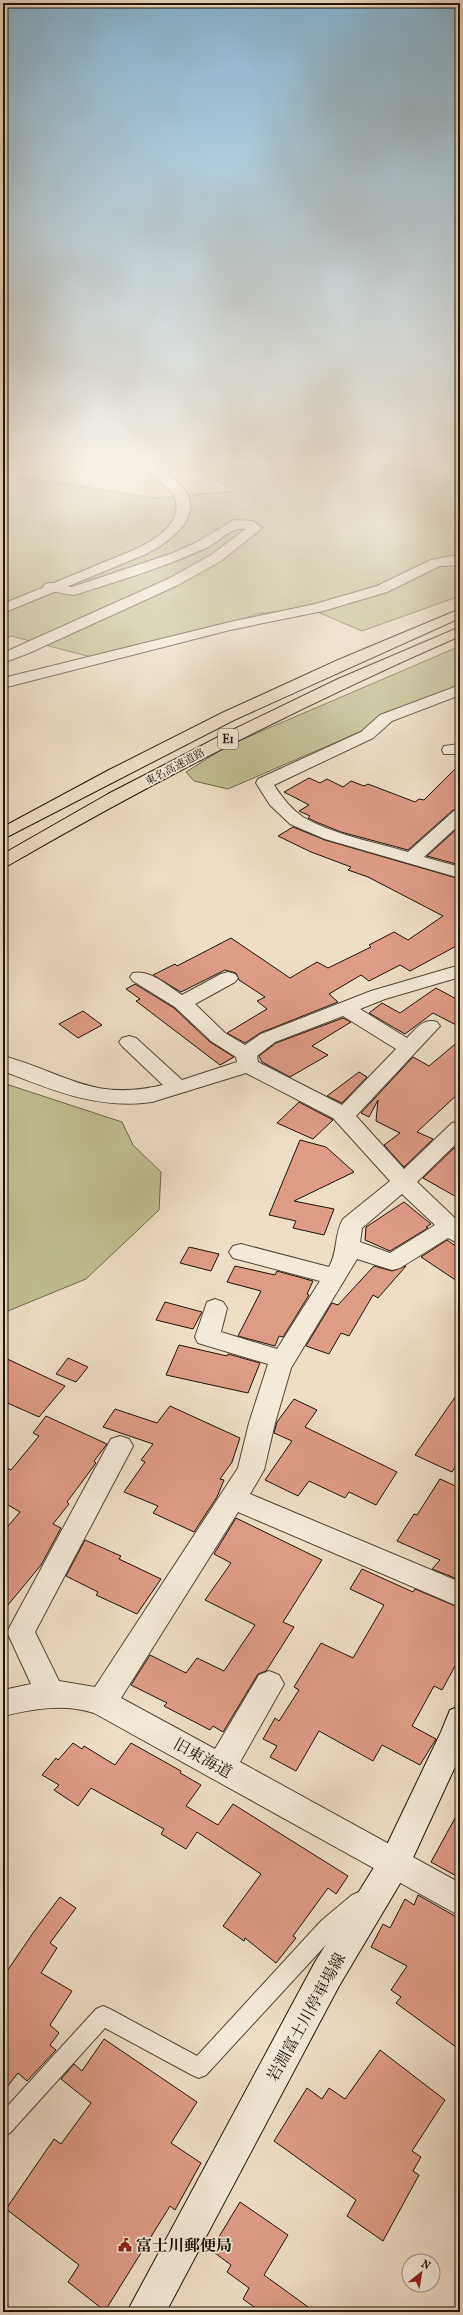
<svg xmlns="http://www.w3.org/2000/svg" width="463" height="2315" font-family="'IM FELL French Canon','Noto Serif JP',serif">
	<style>
		.green { fill: #c0bf90; stroke: #6e6a4c }
		.building { fill: #df9c85; stroke: #1d1409 }
		.lines { fill: none; stroke-linecap: round; stroke-linejoin: round }
		.service-casing { stroke: #514638; stroke-width: 2 }
		.minor-casing { stroke: #514638; stroke-width: 2 }
		.tertiary-casing { stroke: #514638; stroke-width: 2 }
		.secondary-casing { stroke: #1d1409; stroke-width: 2 }
		.motorway-casing { stroke: #1d1409; stroke-width: 2 }
		.service { fill: #f4eada; fill-rule: evenodd }
		.minor { fill: #f4eada; fill-rule: evenodd }
		.tertiary { fill: #f4eada; fill-rule: evenodd }
		.secondary { fill: #f4eada; fill-rule: evenodd }
		.motorway { fill: #eedec6; fill-rule: evenodd }
		.labels { text-anchor: middle; dominant-baseline: central; stroke-width: 3.5; stroke-linejoin: round; paint-order: stroke }
		.far-street-label { font-size: 11px; fill: #1d1409; stroke: #f4eada }
		.shield { fill: #f4eada; stroke: #5e5448; stroke-width: 1 }
		.shield-label { font-size: 12px; font-weight: bold; fill: #1d1409 }
		.near-street-label { font-size: 16px; fill: #1d1409; stroke: #f4eada }
		.near-poi-label { font-size: 16px; font-weight: bold; fill: #1d1409; stroke: #f4eada; text-anchor: start }
	</style>
	<rect width="100%" height="100%" fill="#eedec6"/>
	<filter id="stains"><feTurbulence type="fractalNoise" baseFrequency=".005" numOctaves="4"/><feColorMatrix values="0 0 0 0 .2 0 0 0 0 .09 0 0 0 0 .02 0 0 0 .5 -.17"/></filter>
	<radialGradient id="worn" r=".72"><stop offset=".6" stop-color="#630" stop-opacity="0"/><stop offset="1" stop-color="#630" stop-opacity=".3"/></radialGradient>
	<g class="green">
		<polygon points="174,458 460,458 460,596 362,631 308,608 257,614 219,628 91,657 11,636 3,640 3,474 154,498 236,491"/>
		<polygon points="460,646 460,685 362,731 228,789 194,781 186,772 227,746"/>
		<polygon points="3,1083 122,1122 133,1145 161,1172 159,1210 86,1279 3,1313"/>
	</g>
	<g class="building">
		<polygon points="460,764 460,809 453,810 408,850 341,832 316,822 308,818 310,816 299,811 309,805 284,792 309,778 320,783 327,779 343,787 351,781 364,786 368,784 415,802 419,799 424,800"/>
		<polygon points="460,826 460,865 427,856"/>
		<polygon points="293,827 325,840 460,879 460,944 410,971 400,965 369,981 361,975 329,994 338,1002 260,1033 245,1043 227,1033 267,1009 257,1001 265,997 239,980 236,973 225,970 181,992 153,975 175,964 177,966 231,938 290,978 317,962 328,968 371,947 369,945 394,932 408,940 443,916 368,877 348,870 351,867 311,852 278,836"/>
		<polygon points="135,984 174,1008 210,1042 234,1057 220,1065 136,1001 140,999 126,989"/>
		<polygon points="436,988 460,1001 460,1027 433,1013 405,1034 369,1013 382,1003 400,1013"/>
		<polygon points="83,1011 102,1025 78,1038 59,1024"/>
		<polygon points="343,1018 351,1022 312,1046 328,1055 290,1077 262,1062 259,1056 276,1043"/>
		<polygon points="460,1040 460,1092 417,1132 433,1139 404,1167 384,1145 400,1133 376,1121 378,1100 369,1117 361,1113 413,1057 429,1066"/>
		<polygon points="359,1072 367,1077 342,1103 327,1096"/>
		<polygon points="299,1102 333,1120 313,1139 277,1123"/>
		<polygon points="300,1140 326,1147 354,1172 294,1201 334,1209 324,1235 293,1228 296,1221 269,1215"/>
		<polygon points="454,1148 460,1151 460,1199 423,1178"/>
		<polygon points="404,1202 431,1224 426,1227 428,1228 390,1251 365,1240 366,1227"/>
		<polygon points="447,1240 460,1249 460,1283 421,1257"/>
		<polygon points="189,1247 219,1254 211,1271 180,1263"/>
		<polygon points="235,1266 275,1275 277,1271 313,1281 307,1294 309,1295 283,1337 279,1336 275,1346 238,1336 261,1291 227,1282"/>
		<polygon points="374,1266 392,1271 406,1266 378,1298 373,1295 349,1336 341,1333 329,1354 306,1346 332,1303 338,1305"/>
		<polygon points="165,1302 202,1312 193,1329 156,1320"/>
		<polygon points="179,1345 227,1356 228,1354 260,1363 248,1393 166,1375"/>
		<polygon points="3,1357 65,1386 39,1417 3,1401"/>
		<polygon points="68,1358 88,1367 76,1382 56,1374"/>
		<polygon points="460,1390 460,1459 452,1472 415,1455"/>
		<polygon points="294,1399 317,1410 305,1427 397,1472 376,1505 349,1492 345,1498 309,1481 298,1496 265,1480 292,1441 274,1433 277,1422"/>
		<polygon points="170,1406 240,1438 232,1462 220,1479 224,1480 217,1497 194,1532 153,1513 158,1506 124,1492 145,1462 141,1460 153,1444 103,1427 115,1409 157,1423"/>
		<polygon points="46,1416 107,1444 94,1461 96,1463 67,1502 69,1504 53,1524 61,1528 41,1565 3,1611 3,1532 20,1512 3,1502 3,1466 11,1470 39,1436 33,1433"/>
		<polygon points="440,1479 460,1488 460,1580 432,1569 440,1560 397,1541 414,1514 417,1515"/>
		<polygon points="236,1518 322,1560 283,1622 294,1627 266,1671 258,1674 223,1732 213,1726 210,1730 164,1706 167,1703 131,1685 150,1655 186,1673 197,1658 224,1671 255,1625 205,1600 231,1563 214,1554"/>
		<polygon points="85,1540 121,1556 119,1559 161,1579 137,1614 96,1595 98,1592 66,1576"/>
		<polygon points="362,1569 413,1592 415,1589 460,1608 460,1657 442,1690 434,1686 412,1726 436,1739 420,1765 382,1745 373,1761 319,1731 296,1771 270,1757 277,1746 263,1739 275,1718 279,1721 299,1690 294,1687 321,1643 353,1658 384,1605 350,1589"/>
		<polygon points="73,1743 82,1749 84,1746 115,1765 131,1743 181,1771 180,1773 201,1785 186,1806 218,1825 233,1804 348,1876 336,1894 328,1888 293,1936 296,1938 276,1963 245,1938 244,1941 223,1926 261,1874 197,1832 186,1849 161,1834 164,1829 91,1788 78,1806 54,1790 59,1785 42,1775 56,1758 58,1760"/>
		<polygon points="460,1809 460,1878 431,1862"/>
		<polygon points="418,1895 460,1919 460,2050 396,2003 401,1997 391,1990 407,1966 371,1947 383,1924 390,1928 405,1899 414,1905"/>
		<polygon points="60,1897 76,1908 50,1943 57,1948 41,1973 72,1991 50,2025 59,2033 50,2045 56,2050 27,2081 18,2073 3,2092 3,1977 33,1933"/>
		<polygon points="104,2039 197,2102 171,2143 201,2163 175,2210 170,2206 105,2311 68,2282 79,2265 6,2209 54,2139 61,2144 91,2103 61,2079 74,2064 82,2071"/>
		<polygon points="380,2050 445,2100 412,2151 421,2157 413,2171 419,2175 383,2241 347,2216 356,2200 274,2141 307,2088 322,2099 329,2088 345,2099"/>
		<polygon points="240,2202 288,2235 264,2275 315,2312 261,2312 243,2299 249,2288 227,2272 231,2265 211,2250"/>
	</g>
	<g class="lines">
		<g class="service-casing">
			<polygon id="service" points="359,1892 366,1895 368,1901 366,1907 335,1935 206,2075 199,2078 192,2075 105,2028 10,2133 3,2136 3,2111 96,2009 103,2006 110,2009 197,2056 321,1921 352,1895"/>
		</g>
		<g class="minor-casing">
			<g id="minor">
				<path d="M234,520L253,521L262,528L221,561L178,585L29,653L3,663V653L168,579L211,555L246,529C231,526 219,542 206,548C165,567 121,580 78,594L73,595L45,590L43,587L45,584L50,583L72,587L173,553L199,541Z"/>
				<polygon points="451,556 460,557 460,565 440,566 387,592 323,611 230,630 3,688 3,678 230,622 315,604 377,586 431,560"/>
				<path d="M460,685V695L392,721L373,738L274,785C281,796 291,809 303,817C334,835 374,842 408,852L454,811L460,810V824L424,857L460,867V878L325,839L290,824L270,805L256,783L258,779L361,732L380,715Z"/>
				<polygon points="460,744 460,754 444,754 442,750 444,746"/>
				<path d="M460,965V977L385,999L360,1009L407,1038C417,1028 423,1018 437,1022L440,1026L356,1116L404,1169L452,1123L460,1121V1140L417,1182L460,1223V1244L448,1238L400,1268L392,1270L357,1259L291,1368L275,1423L264,1470L250,1494L460,1582V1607L238,1512L121,1698L215,1749L259,1675L269,1671L279,1675L284,1684L240,1762L460,1883V1916L94,1713C63,1703 34,1709 3,1716V1690L31,1684L7,1632L111,1439L120,1436L129,1439L133,1446L35,1632L59,1681L95,1687L238,1468L249,1423L268,1364L198,1343L195,1337L207,1302L215,1299L223,1302L227,1308L221,1332L277,1349L320,1281L233,1258L229,1252L233,1246L241,1244L329,1267C338,1252 334,1234 343,1219L390,1181L333,1118L246,1073L152,1102C99,1110 52,1090 3,1071V1056C66,1073 92,1102 163,1085L122,1046L119,1042L122,1038L129,1036L136,1038L182,1080L237,1062L236,1057L211,1041L175,1007L133,981L130,977L133,973C150,969 168,986 182,995L221,974L228,972L235,974L238,978L235,982L195,1004L225,1033L245,1045L261,1034L371,991ZM343,1016L396,1049L342,1105L258,1062L257,1056L275,1042ZM402,1194L435,1225L390,1253L360,1242L362,1228Z"/>
			</g>
		</g>
		<g class="tertiary-casing">
			<path id="tertiary" d="M139,458H152C158,471 172,475 181,485C208,514 170,542 146,554L3,613V604L136,549C158,538 185,522 174,494L148,472Z"/>
		</g>
		<g class="secondary-casing">
			<polygon id="secondary" points="460,1706 460,1756 405,1875 339,1986 166,2312 127,2312 315,1962 383,1853 441,1732 450,1710"/>
		</g>
		<g class="motorway-casing">
			<g id="motorway">
				<polygon points="460,609 460,618 234,720 3,839 3,827 109,770 222,713 338,660"/>
				<path d="M460,627V636C305,704 156,780 9,865L3,866V854L108,794L222,735L338,679Z"/>
			</g>
		</g>
		<use href="#service" class="service"/>
		<use href="#minor" class="minor"/>
		<use href="#tertiary" class="tertiary"/>
		<use href="#secondary" class="secondary"/>
		<use href="#motorway" class="motorway"/>
	</g>
	<linearGradient id="sky" x2="0" y2="1"><stop stop-color="#88b7d5"/><stop offset="0.59" stop-color="#f7f0e5"/><stop offset="1" stop-color="#f7f0e5" stop-opacity="0"/></linearGradient>
	<rect width="463" height="782" fill="url(#sky)"/>
	<defs>
		<g id="civic-bare" transform="scale(1.08)"><path d="M-.6-6.5H3V-4.5H.6V-3L4-1V1h2V6H-6V1h2V-1L-.6-3ZM-1.2 2.5V6h2.4V2.5Z" fill="#8f2418" stroke="#f4eada" stroke-width="2.5" paint-order="stroke"/></g>
	</defs>
	<g fill-rule="evenodd">
		<use href="#civic-bare" x="125" y="2245"/>
	</g>
	<g class="labels">
		<g class="far-street-label">
			<text transform="translate(175 767) rotate(-28)">東名高速道路</text>
		</g>
		<rect class="shield" x="218" y="729" width="20" height="20" rx="3"/>
		<g class="shield-label">
			<text x="228" y="739">E1</text>
		</g>
		<g class="near-street-label">
			<text transform="translate(203 1758) rotate(29)">旧東海道</text>
			<text transform="translate(306 2017) rotate(-61)">岩淵富士川停車場線</text>
		</g>
		<g class="near-poi-label">
			<text x="136" y="2245">富士川郵便局</text>
		</g>
	</g>
	<rect width="463" height="2315" fill="none" stroke="#eedec6" stroke-width="16"/>
	<rect x="4" y="4" width="455" height="2307" fill="none" stroke="#1d1409" stroke-width="2"/>
	<rect x="8" y="8" width="447" height="2299" fill="none" stroke="#1d1409"/>
	<g transform="translate(421 2273) rotate(30)"><circle r="19" fill="#f4eada" stroke="#9e9486"/>
	<path d="M0-3L7 15L0 10L-7 15Z" fill="#8f2418"/>
	<text y="-6" font-size="11" font-weight="bold" text-anchor="middle" fill="#1d1409">N</text>
	</g>
	<rect width="100%" height="100%" filter="url(#stains)"/>
	<rect width="100%" height="100%" fill="url(#worn)"/>
</svg>
